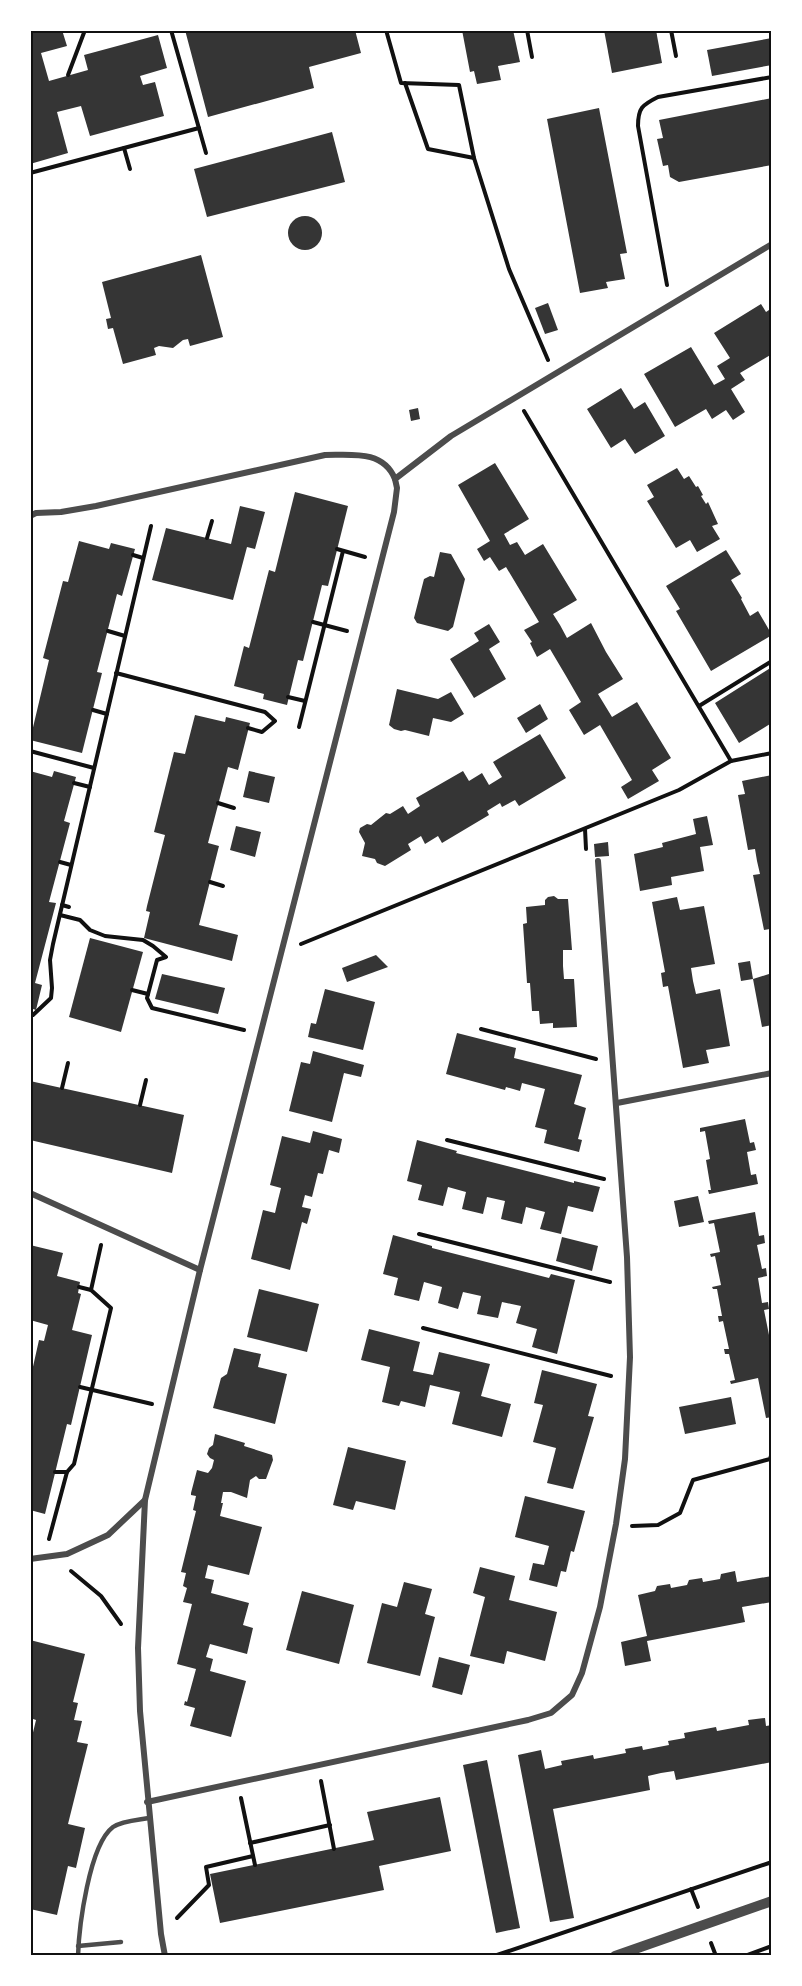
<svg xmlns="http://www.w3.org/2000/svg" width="802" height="1986" font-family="'Space Grotesk',sans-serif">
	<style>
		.building { fill: #353535 }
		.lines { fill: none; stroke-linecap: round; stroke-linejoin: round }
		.path { stroke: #111; stroke-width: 4 }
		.service { stroke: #4c4c4c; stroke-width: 4.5 }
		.minor { stroke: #4c4c4c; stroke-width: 6 }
		.tertiary { stroke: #4c4c4c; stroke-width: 10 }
		.neatline { fill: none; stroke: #111; stroke-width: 2 }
	</style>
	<rect width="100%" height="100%" fill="#fff"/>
	<g class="building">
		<polygon points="30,30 62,30 67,46 41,53 49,81 88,70 84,55 158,35 167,68 140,76 143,85 155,82 164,116 90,136 81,106 57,112 68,153 30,164"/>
		<polygon points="185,30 355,30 361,53 309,67 314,88 208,117"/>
		<polygon points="462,30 513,30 520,62 498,66 501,80 477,84 474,71 470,72"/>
		<polygon points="604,30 656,30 662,63 612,73"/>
		<polygon points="772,38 772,65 712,76 707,50"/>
		<polygon points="772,98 772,165 679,182 670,177 668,165 663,166 657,139 663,138 659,120"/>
		<polygon points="599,108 627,253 620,254 625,279 606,282 608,288 580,293 547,119"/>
		<polygon points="332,132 345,182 207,217 194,169"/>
		<circle cx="305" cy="233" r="17"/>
		<polygon points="201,255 223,337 190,346 188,339 183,340 173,348 159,346 154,348 156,355 123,364 113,328 108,329 106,319 111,318 102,282"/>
		<polygon points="548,303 558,330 545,334 535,308"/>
		<polygon points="761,304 766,312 772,308 772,354 740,373 745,380 731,389 745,412 733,420 726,410 712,419 706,409 675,427 644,374 691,347 714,385 725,379 717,366 730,358 714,333"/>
		<polygon points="621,388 634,409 645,402 665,436 635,454 625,439 611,448 587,409"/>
		<polygon points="418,408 420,419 411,421 409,410"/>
		<polygon points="495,463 529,519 504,534 510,545 517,542 525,555 543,544 577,600 553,614 560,625 567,638 591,623 606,652 623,679 598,694 612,717 637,702 671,758 652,770 659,781 628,799 621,787 632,780 600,725 584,735 569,710 581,702 566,676 550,649 537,657 530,643 532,642 524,630 539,622 506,567 499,571 490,557 484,561 477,549 490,541 458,485"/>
		<polygon points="677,468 684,479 689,476 696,487 698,486 703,495 701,496 706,504 708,502 718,524 712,526 720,539 697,552 690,540 676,548 647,501 654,497 647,485"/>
		<polygon points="295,492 348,506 328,586 322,585 303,661 298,660 287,705 263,699 264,694 234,686 244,646 249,648 269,570 275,572"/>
		<polygon points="240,506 265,512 255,549 247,547 233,600 152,580 166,528 231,544"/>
		<polygon points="79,541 109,549 111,543 135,549 122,596 117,594 97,672 102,673 82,753 30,740 49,660 43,658 63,581 68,582"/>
		<polygon points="726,550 741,574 731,580 742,598 741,599 750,616 758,611 772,635 711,671 676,611 680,609 666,586"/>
		<polygon points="440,552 451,554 465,579 453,627 448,631 417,623 414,618 424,579 430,576 434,577"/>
		<polygon points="489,624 500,642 489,649 506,679 474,698 450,659 479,641 474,633"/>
		<polygon points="772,667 772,727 770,724 739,743 715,703"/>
		<polygon points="397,689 438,699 451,692 464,714 451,722 433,718 429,736 405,730 401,731 394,729 389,725"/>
		<polygon points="540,704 548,719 526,733 517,718"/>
		<polygon points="195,715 225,722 226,717 250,723 238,770 228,767 208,843 219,846 199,925 238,935 232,961 144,938 150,912 146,911 147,906 165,835 154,832 174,752 185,754"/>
		<polygon points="540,734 566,778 519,806 515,800 502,807 500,803 487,811 489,815 442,843 438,836 425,844 421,836 408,844 411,850 385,866 377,863 375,859 362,856 365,843 359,832 360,828 367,824 371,825 386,813 390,814 403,806 408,814 420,806 416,798 463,771 469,781 482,773 489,785 502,777 493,762"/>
		<polygon points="30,771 52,777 54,771 76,777 64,821 70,823 49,902 56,903 35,983 42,985 36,1010 30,1008"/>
		<polygon points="249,771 275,777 269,803 243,797"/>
		<polygon points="772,775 772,934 771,934 770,929 764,930 753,875 760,874 757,861 755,849 748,850 738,795 745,794 742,781"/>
		<polygon points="707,816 713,845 700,847 704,871 671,877 672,885 640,891 634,854 663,847 662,843 696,834 693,819"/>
		<polygon points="236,826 261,832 255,857 230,850"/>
		<polygon points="608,842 609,856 595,857 594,844"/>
		<polygon points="554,896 558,899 568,899 572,950 563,950 563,966 564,979 574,979 577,1027 553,1028 553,1023 540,1024 539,1011 532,1011 530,983 527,983 523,924 527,923 526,907 545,905 545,900 548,897"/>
		<polygon points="677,897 680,910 704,906 715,964 691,968 693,981 696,994 720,989 730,1046 706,1050 709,1063 683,1068 668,986 663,987 661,973 665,972 652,902"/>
		<polygon points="90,938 143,952 121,1032 69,1017"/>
		<polygon points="376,955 388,967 347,982 342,968"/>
		<polygon points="750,961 753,979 741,981 738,963"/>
		<polygon points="772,973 772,1025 762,1027 753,979"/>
		<polygon points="162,974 225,988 218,1014 155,999"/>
		<polygon points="325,989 375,1002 363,1050 308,1037 311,1023 316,1024"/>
		<polygon points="457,1033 516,1048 514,1058 582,1075 574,1104 586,1108 578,1139 582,1140 579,1152 544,1143 547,1130 535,1127 545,1089 522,1083 520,1091 506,1087 505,1090 446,1074"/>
		<polygon points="313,1051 364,1065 361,1077 344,1073 332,1122 289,1111 301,1062 310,1064"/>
		<polygon points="30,1081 184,1115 172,1173 30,1140"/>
		<polygon points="745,1119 750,1143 754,1142 756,1150 747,1152 751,1175 756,1174 758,1184 709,1194 708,1190 711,1190 706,1160 710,1159 705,1131 700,1132 700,1128"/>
		<polygon points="313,1131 342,1139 339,1153 329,1150 323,1174 318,1173 312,1197 305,1195 302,1207 311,1209 307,1224 302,1222 290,1270 251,1259 263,1210 275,1213 278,1200 281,1188 270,1185 282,1136 310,1143"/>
		<polygon points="417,1140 457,1151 456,1153 574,1183 574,1181 600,1187 593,1212 568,1206 561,1234 540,1229 545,1212 526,1207 522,1224 501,1219 505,1201 487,1197 483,1214 462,1209 466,1192 448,1187 443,1206 418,1200 422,1185 407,1181"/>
		<polygon points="698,1196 704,1222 679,1227 674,1201"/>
		<polygon points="755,1212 759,1236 764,1235 765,1243 757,1245 762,1269 766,1268 767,1276 758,1278 762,1303 768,1302 769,1309 764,1310 769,1335 772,1335 772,1342 770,1342 772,1354 772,1417 766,1418 758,1378 731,1384 730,1381 735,1380 729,1354 725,1354 724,1349 729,1349 723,1321 719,1322 718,1316 722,1316 717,1289 713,1289 712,1287 721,1285 715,1256 711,1257 710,1254 720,1252 714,1223 709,1224 708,1221"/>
		<polygon points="393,1235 432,1246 432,1248 549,1278 551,1274 575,1280 557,1354 532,1347 537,1329 516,1323 521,1306 502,1302 498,1318 477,1314 481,1296 463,1292 458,1309 438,1303 442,1287 424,1282 419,1301 394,1295 398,1278 383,1274"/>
		<polygon points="562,1237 598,1246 592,1271 556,1261"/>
		<polygon points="30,1245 63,1253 57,1276 80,1282 78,1293 81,1294 72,1330 92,1335 71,1425 67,1424 45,1514 30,1510 30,1380 39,1340 44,1341 48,1325 30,1320"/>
		<polygon points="259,1289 319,1304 307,1352 247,1337"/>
		<polygon points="369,1329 420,1342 413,1371 433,1375 439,1352 490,1364 481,1396 511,1404 502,1437 452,1424 460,1392 430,1385 425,1407 401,1401 399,1406 382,1402 390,1367 361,1360"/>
		<polygon points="234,1348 261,1354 258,1367 287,1374 275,1424 213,1408 221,1378 227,1374"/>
		<polygon points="542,1370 597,1384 588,1416 594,1417 573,1489 547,1483 556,1448 533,1442 543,1405 534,1403"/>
		<polygon points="731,1397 736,1424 685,1434 679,1407"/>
		<polygon points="215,1434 245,1443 244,1446 272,1455 273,1460 266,1479 259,1479 256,1476 250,1480 247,1498 231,1492 223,1492 221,1503 223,1503 220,1516 262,1527 249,1575 208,1565 205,1578 214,1580 211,1593 249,1603 243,1625 253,1628 247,1654 210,1644 206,1657 213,1659 210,1671 246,1681 231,1737 190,1726 195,1708 184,1705 185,1701 187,1702 196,1669 177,1664 192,1604 183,1602 187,1588 183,1586 186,1573 181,1572 196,1511 193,1510 196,1496 191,1495 191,1493 197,1470 208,1473 212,1468 214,1460 210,1458 207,1454 209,1448 213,1445"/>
		<polygon points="348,1447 406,1461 395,1510 356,1501 353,1510 333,1505"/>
		<polygon points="525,1496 585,1511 574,1552 571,1551 566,1572 561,1571 557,1587 529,1580 533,1563 544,1565 549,1546 515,1537"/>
		<polygon points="480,1567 515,1576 509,1600 557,1612 545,1661 507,1651 504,1664 470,1656 485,1597 473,1593"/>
		<polygon points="735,1571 737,1582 772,1576 772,1602 742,1607 745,1622 647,1641 651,1661 625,1666 621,1642 647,1636 638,1595 655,1591 657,1586 670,1584 671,1588 687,1585 689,1580 702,1578 703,1582 720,1579 721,1574"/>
		<polygon points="404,1582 432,1589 425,1614 435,1617 420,1676 367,1663 382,1603 397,1607"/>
		<polygon points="302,1591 354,1605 339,1664 286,1650"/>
		<polygon points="30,1640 85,1654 73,1702 78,1703 74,1720 82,1721 77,1742 88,1744 68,1824 85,1828 76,1868 68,1866 57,1915 30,1909 30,1828 33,1816 30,1815 30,1745 36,1720 30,1718"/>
		<polygon points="439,1657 470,1665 462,1695 432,1687"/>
		<polygon points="765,1718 766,1726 772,1725 772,1762 676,1780 674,1771 661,1773 648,1776 650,1790 553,1809 574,1918 550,1922 518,1755 541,1750 545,1769 562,1765 561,1761 593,1755 594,1759 626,1753 625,1749 642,1746 643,1750 669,1745 668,1741 685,1738 684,1733 716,1727 717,1731 749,1725 748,1720"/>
		<polygon points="487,1760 520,1928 496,1933 463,1765"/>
		<polygon points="440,1797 451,1851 379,1866 384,1890 220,1923 210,1874 374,1840 367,1812"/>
	</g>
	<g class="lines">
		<g class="path">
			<polyline points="171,30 206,153"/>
			<polyline points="386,30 401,83 459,85 474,158 509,269 548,360"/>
			<polyline points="527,30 532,57"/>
			<polyline points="671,30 676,56"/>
			<polyline points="68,75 85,30"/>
			<polyline points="405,83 428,149 474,158"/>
			<polyline points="124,148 130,169"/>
			<polyline points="30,173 199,128"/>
			<path d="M667,285L638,126C638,108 642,105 658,97L772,77"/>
			<polyline points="524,411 731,761"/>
			<polyline points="207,538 212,521"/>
			<polyline points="337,549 365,557"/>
			<polyline points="133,555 143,558"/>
			<polyline points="313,622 347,631"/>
			<polyline points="108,631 125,636"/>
			<polyline points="116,673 265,712 275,721 262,732 248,728"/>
			<polyline points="288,697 305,701"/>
			<polyline points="699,706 772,661"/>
			<polyline points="93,710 107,714"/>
			<polyline points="299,727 343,551"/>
			<polyline points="30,751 94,768"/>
			<polyline points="74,783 90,787"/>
			<polyline points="218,803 234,808"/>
			<polyline points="585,829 586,849"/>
			<polyline points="60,862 71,865"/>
			<polyline points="210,882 223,886"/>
			<polyline points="62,905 69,907"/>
			<polyline points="60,915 80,920 90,930 105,936 143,940 153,946 166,957 157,960 147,998 152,1008 244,1030"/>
			<polyline points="301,944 679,790 731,761 772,753"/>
			<polyline points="132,990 148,994"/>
			<polyline points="30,1015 33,1015 51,998 52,988 50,960 53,944 151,526"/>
			<polyline points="481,1029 596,1059"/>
			<polyline points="62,1088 68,1063"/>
			<polyline points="140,1105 146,1080"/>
			<polyline points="447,1140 604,1179"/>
			<polyline points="419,1234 610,1282"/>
			<polyline points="79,1287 91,1290"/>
			<polyline points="423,1328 611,1376"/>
			<polyline points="30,1377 31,1377"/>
			<polyline points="80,1387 152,1404"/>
			<polyline points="55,1472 67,1472"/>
			<polyline points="632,1526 658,1525 680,1513 693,1480 770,1459 772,1452"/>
			<polyline points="49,1539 67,1472 74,1464 111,1308 91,1290 101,1245"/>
			<polyline points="71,1571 101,1596 121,1624"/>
			<polyline points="321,1781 334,1849"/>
			<polyline points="241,1798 255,1865"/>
			<polyline points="250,1843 330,1825"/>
			<polyline points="691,1889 698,1907"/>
			<polyline points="177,1918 209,1885 206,1867 253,1856"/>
			<polyline points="711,1943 716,1956"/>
			<polyline points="494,1956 772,1862"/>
			<polyline points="745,1956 772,1946"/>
		</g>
		<g class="service">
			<polyline points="78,1946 121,1942"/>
			<path d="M78,1956C79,1927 89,1845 113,1827C122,1821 138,1820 149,1818"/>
		</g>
		<g class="minor">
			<path d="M30,516L36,513L61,512L96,506L325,455C352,455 383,450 395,479"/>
			<polyline points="617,1103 772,1073"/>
			<polyline points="30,1193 200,1270"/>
			<polyline points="30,1559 67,1554 108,1535 145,1500"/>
			<polyline points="147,1802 528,1720 551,1713 572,1695 582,1673 600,1607 616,1524 625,1459 630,1357 627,1257 598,861"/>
			<polyline points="165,1956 161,1934 140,1711 138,1648 145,1500 200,1270 394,512 397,488 395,479 451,436 772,244"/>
		</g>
		<polyline class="tertiary" points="615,1956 772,1901"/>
	</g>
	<rect width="802" height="1986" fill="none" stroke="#ffffff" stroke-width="63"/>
	<rect x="32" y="32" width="738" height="1922" class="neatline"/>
</svg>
